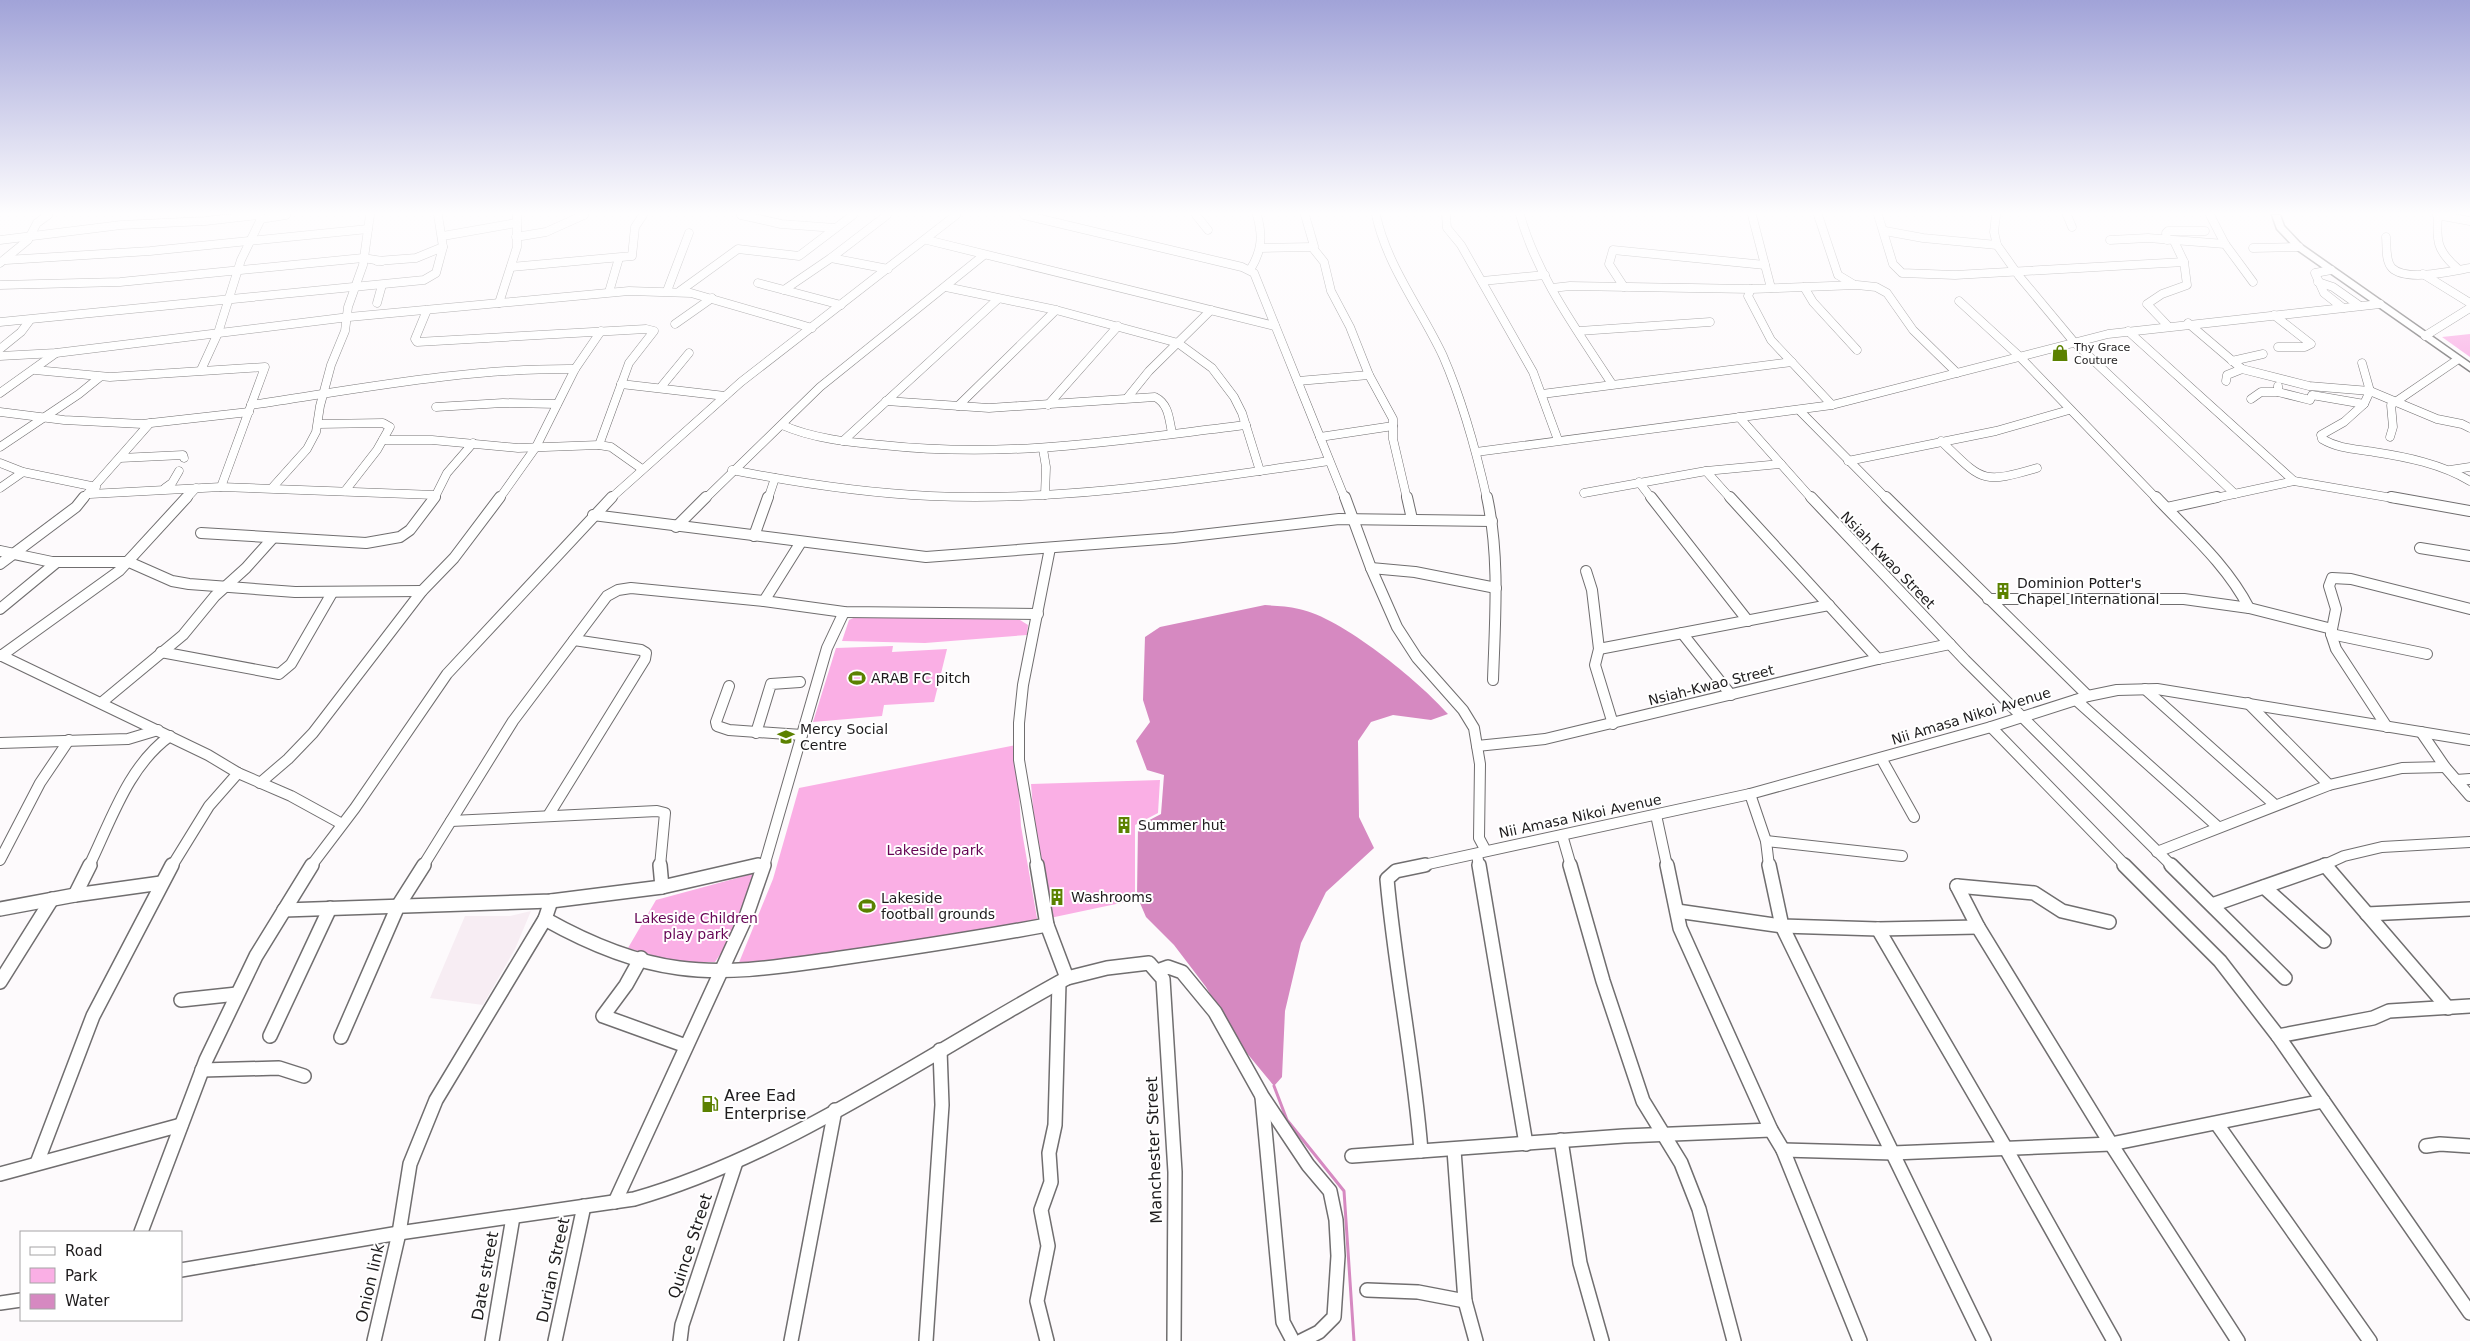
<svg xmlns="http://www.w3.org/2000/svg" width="2470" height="1341" font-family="'DejaVu Sans',sans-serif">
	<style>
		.built { fill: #f7edf3 }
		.green { fill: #faafe5 }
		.water { fill: #d689c1 }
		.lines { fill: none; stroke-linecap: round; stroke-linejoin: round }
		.stream { stroke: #d689c1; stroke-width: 3 }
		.minor-far2-casing { stroke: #706e6f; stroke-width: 9 }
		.minor-far1-casing { stroke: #706e6f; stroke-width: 12 }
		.minor-casing { stroke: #706e6f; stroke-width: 16 }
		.major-casing { stroke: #706e6f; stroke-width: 3 }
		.minor-far2 { stroke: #fff; stroke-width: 8 }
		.minor-far1 { stroke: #fff; stroke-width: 10 }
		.minor { stroke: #fff; stroke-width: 13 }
		.major { fill: #fff; fill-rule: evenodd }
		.labels { text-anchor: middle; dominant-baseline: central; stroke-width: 4; stroke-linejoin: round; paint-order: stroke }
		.far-poi-label { font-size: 11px; fill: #1e1c1d; stroke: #fff; text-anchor: start }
		.street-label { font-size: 14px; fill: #1e1c1d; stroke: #fff }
		.poi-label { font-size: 14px; fill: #1e1c1d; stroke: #fff; text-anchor: start }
		.park-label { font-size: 14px; fill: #660555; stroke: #fff }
		.near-poi-label { font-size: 16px; fill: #1e1c1d; stroke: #fff; text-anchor: start }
		.near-street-label { font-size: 16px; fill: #1e1c1d; stroke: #fff }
	</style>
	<rect width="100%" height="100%" fill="#fdfafc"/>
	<polygon class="built" points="531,911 515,949 483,1005 430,998 465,916 510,916"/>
	<g class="green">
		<polygon points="2470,334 2470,357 2442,337"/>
		<polygon points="858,616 1001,619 1020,620 1028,625 1027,635 925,643 842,641 849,620"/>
		<polygon points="893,646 892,652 947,649 934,702 884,705 882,716 813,722 836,648"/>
		<polygon points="1016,745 1021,826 1038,924 738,965 773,879 799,788"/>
		<polygon points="1160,780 1158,813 1135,825 1135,900 1050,918 1036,844 1031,784"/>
		<polygon points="765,863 746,917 715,962 676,962 628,948 656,900 752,874"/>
	</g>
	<path class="water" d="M1265,605C1276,606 1288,606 1299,609C1341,617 1420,682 1448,714L1431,720L1393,715L1371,722L1358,741L1359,817L1374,848L1326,892L1301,943L1285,1011L1282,1077L1274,1086L1236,1040L1206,987L1174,945L1146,917L1137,896L1138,826L1161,814L1164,775L1147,770L1136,741L1150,722L1143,700L1145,637L1160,627Z"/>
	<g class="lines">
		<polyline class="stream" points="1274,1086 1287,1120 1344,1191 1354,1341"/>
		<g class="minor-far2-casing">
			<g id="minor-far2">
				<polyline points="741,215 781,224 835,228"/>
				<polyline points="1024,215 1242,267 1254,273 1345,499"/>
				<polyline points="1196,215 1208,230"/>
				<polyline points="1305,215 1314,246 1312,247"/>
				<path d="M1376,215C1387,266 1421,309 1443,356C1463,402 1476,450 1487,499"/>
				<polyline points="1446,215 1447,228 1461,245 1533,372 1558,440"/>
				<path d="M1520,215C1538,278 1577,330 1612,384"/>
				<polyline points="1752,215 1771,288"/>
				<polyline points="1818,215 1838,275 1853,284"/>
				<polyline points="1878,215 1893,264 1902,273 1955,275 2184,262"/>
				<polyline points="1996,215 1994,232 1997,245 2019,276 2074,342 2235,494"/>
				<polyline points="2067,215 2072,227"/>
				<polyline points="2210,215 2225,244 2253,282"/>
				<polyline points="2437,215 2470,221"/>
				<path d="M2438,215C2436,241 2437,251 2458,269"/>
				<polyline points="260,219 286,215"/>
				<polyline points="1885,231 1923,238 1997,245"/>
				<polyline points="443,236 516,223"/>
				<polyline points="516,237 546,232 584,215"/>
				<path d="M2386,237C2387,246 2385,261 2392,268C2406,282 2452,271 2470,268"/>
				<polyline points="0,240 121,225 205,221 259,215"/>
				<polyline points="927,240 1275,326"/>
				<polyline points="2110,240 2148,238 2225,244"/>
				<polyline points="2167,240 2166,233 2168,231 2205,231"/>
				<polyline points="1312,247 1324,262 1331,291 1350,327 1369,375 1393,419 1393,439 1407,499"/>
				<polyline points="1261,248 1312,247"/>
				<polyline points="2253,248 2299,247"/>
				<polyline points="831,258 888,269"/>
				<polyline points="6,260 150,251 368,229"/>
				<polyline points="377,261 416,258 443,247 438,215"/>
				<polyline points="0,263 28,240 37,223 48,215"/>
				<polyline points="511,267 632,256 635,227 643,215"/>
				<path d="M1250,270C1262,251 1263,236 1257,215"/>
				<polyline points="2331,270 2315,273 2324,293 2343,308"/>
				<polyline points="2423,274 2470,303"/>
				<polyline points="1482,281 1545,275"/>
				<polyline points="2318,282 2333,287 2360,306"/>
				<polyline points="758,283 841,305"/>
				<polyline points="0,285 120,282 363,258 382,261"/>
				<polyline points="946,287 1056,310 1178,343 1212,368 1234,397 1242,413 1260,471"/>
				<polyline points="1624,287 1609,264 1613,250 1765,265"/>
				<polyline points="1804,287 1813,302 1857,350"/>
				<polyline points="1552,288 1570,286 1751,289 1857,285 1876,287 1887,293 1913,330 1957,373"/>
				<polyline points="1751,289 1748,296 1771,340 1832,405"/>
				<polyline points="784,290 831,258 887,215"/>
				<polyline points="667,291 689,233"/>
				<polyline points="680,291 738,249 799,256 853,215"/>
				<polyline points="609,292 619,258"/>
				<polyline points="1959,301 2018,355 2157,499"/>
				<polyline points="377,303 382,285"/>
				<polyline points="499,303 517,247 517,215"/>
				<polyline points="427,310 415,339 417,342 646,329 654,331 629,363 599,445"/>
				<polyline points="2274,315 2311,344 2305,347 2278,347"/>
				<polyline points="0,322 424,280 436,273 443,247"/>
				<polyline points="2188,323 2242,369 2309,386 2370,391 2437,419 2462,424 2470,428"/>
				<polyline points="675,324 712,298"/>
				<polyline points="2168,326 2147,304 2162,294 2187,285 2184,262 2174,241"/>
				<polyline points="1579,331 1710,322"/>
				<polyline points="2128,331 2294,481 2398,499"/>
				<polyline points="2425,336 2470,308"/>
				<polyline points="0,349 21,332 30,320"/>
				<polyline points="0,356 56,353 349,317 629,291 691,293 812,328"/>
				<polyline points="2232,361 2263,354"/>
				<polyline points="35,370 110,377 265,367 221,487"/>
				<polyline points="201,370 218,333 241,260 260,221 260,215"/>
				<polyline points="1298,381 1369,375"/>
				<polyline points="2226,381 2227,375 2242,369"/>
				<polyline points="621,384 725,396"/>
				<polyline points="2278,386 2278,392 2310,400 2312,395 2364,404 2370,391 2362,363"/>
				<polyline points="661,387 689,353"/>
				<polyline points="0,393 56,353"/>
				<polyline points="1542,394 1792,362"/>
				<polyline points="1128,397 1149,371 1211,310"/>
				<polyline points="2251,399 2261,392 2278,392"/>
				<path d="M886,401L989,408L1155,397C1169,404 1169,419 1172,433"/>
				<path d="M2364,404L2344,422L2321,435L2322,439C2339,449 2356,449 2374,452C2407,457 2441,464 2470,481"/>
				<path d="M251,405C359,389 465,368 575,369"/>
				<polyline points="1048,405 1118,326"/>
				<polyline points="958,406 1056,310"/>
				<polyline points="436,407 503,403 557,404"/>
				<polyline points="1799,410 1887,499"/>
				<polyline points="0,412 64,420 142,424 249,412"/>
				<polyline points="1739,417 1812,499"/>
				<polyline points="318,424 383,423 390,427 377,450 345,491"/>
				<path d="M782,425C814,439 848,442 882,445C1010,459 1120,440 1246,425"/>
				<polyline points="1320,437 1393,426"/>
				<polyline points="2390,437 2393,427 2391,405 2457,360"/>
				<polyline points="383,440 432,440 518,448 599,445 611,447 642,469"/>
				<polyline points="843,441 998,299"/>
				<path d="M1941,441C1982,480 1980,485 2037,468"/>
				<polyline points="0,447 79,394 100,377"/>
				<polyline points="1043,449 1046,467 1045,495"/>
				<polyline points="1476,452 1832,405 2108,334 2380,304"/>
				<polyline points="120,458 183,455 184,458"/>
				<polyline points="1848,461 1996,431 2069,410"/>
				<polyline points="0,463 23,472 96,487"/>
				<path d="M732,470C798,483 864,493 930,496C1064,502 1197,480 1329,461"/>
				<polyline points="2450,470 2470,467"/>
				<polyline points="1706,471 1731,499"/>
				<polyline points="1639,482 1652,499"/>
				<polyline points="0,488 23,472"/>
				<polyline points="165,488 172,483 179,471"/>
				<polyline points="272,488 307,449 316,432 320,406 331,365 345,331 348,307 363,265 370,215"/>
				<polyline points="1584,493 1706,471 1781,464"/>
				<polyline points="90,494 221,487 435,495"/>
				<polyline points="83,499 150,423"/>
				<polyline points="186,499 196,488"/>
				<polyline points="434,499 447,473 473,443"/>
				<polyline points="499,499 536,447 575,369 601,331"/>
				<polyline points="610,499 741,382 956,215"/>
				<polyline points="705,499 820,387 984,255"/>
				<polyline points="768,499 775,478"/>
				<polyline points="2211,499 2294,481"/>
			</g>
		</g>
		<g class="minor-far1-casing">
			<g id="minor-far1">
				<polyline points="1345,497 1371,568 1397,627 1417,658 1463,710 1474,728 1480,764 1479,838 1486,851"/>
				<polyline points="1407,497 1412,519"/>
				<path d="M1487,497C1500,557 1495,619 1493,680"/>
				<polyline points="1651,497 1748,621"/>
				<polyline points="1730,497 1878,659"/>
				<polyline points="1811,497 1965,660 2172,866"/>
				<polyline points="1886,497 2088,696"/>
				<path d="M2156,497C2189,532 2227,565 2249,608"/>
				<polyline points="2391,497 2470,511"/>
				<polyline points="2167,508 2217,497"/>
				<polyline points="593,515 926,557 1174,538 1339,519 1492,521"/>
				<polyline points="676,527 706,497"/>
				<polyline points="201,533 366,543 400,537 410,530 435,497"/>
				<polyline points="754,536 768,497"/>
				<polyline points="2420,548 2470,556"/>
				<polyline points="0,551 52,562 129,562 172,581 189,584 295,592 422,591"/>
				<polyline points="0,564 76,507 84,497"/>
				<polyline points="1371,568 1415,572 1496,588"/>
				<polyline points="1586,571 1592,590 1599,649 1595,665 1613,724"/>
				<polyline points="1988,599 2184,599 2249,608 2332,629"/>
				<polyline points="764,601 801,542"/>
				<polyline points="0,609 57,562"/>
				<polyline points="1682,633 1731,695"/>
				<polyline points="2331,634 2427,654"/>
				<polyline points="1599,649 1829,605"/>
				<polyline points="161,652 279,674 291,664 332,593"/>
				<polyline points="0,655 208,755 238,773 291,796 342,824"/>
				<polyline points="1,656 119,571 187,497"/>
				<polyline points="729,686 716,722 717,726 729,730 802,735"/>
				<polyline points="2145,689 2275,805"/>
				<polyline points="2076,700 2218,827"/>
				<polyline points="101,703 183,635 215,596 246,568 272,539"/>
				<polyline points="2248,703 2329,785"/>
				<polyline points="1991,727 2126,866"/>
				<polyline points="2387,727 2336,649 2331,634 2336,609 2329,586 2332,578 2351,579 2470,609"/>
				<polyline points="2421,732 2445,767 2470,796"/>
				<polyline points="756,733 771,684 800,682"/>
				<polyline points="0,743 128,739 158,730"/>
				<polyline points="1477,746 1545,739 1878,659 1950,644"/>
				<polyline points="1881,758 1914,817"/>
				<polyline points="2456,780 2470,779"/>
				<polyline points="260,783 288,759 313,733 422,591 454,558 500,497"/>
				<polyline points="1750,794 1766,841 1769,866"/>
				<polyline points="1656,815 1667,866"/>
				<polyline points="548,816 645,659 646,653 641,650 574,640"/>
				<polyline points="451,821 657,811 665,813 660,866"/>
				<polyline points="1562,835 1571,866"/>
				<polyline points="1766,841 1902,856"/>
				<polyline points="2157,852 2329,785 2402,768 2445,767"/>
				<polyline points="1477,855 1479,866"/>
				<polyline points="0,860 40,783 69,740"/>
				<path d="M89,866C111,821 128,766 170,736"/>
				<polyline points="172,866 209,806 238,773"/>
				<polyline points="311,866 355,808 447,674 612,497"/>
				<polyline points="423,866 513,721 607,596 618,590 631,588 764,601 844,612 1038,614"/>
				<polyline points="752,866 765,863"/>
				<polyline points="764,866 827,648 844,612"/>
				<polyline points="1037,866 1019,760 1019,723 1023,685 1050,548"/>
				<polyline points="1419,866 1750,794 1991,727 2088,696 2117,690 2157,689 2470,740"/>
				<polyline points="2322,866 2344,856 2382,847 2470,842"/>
			</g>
		</g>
		<g class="minor-casing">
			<g id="minor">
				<polyline points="660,865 662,887"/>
				<polyline points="1037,865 1047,925 1067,978"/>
				<polyline points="1479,865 1526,1144"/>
				<polyline points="1570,865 1603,981 1643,1101 1681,1163 1699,1209 1734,1341"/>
				<polyline points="1667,865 1680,928 1771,1130 1783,1150 1860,1341"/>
				<polyline points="1769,865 1782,926 1984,1341"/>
				<polyline points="2124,865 2220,961 2278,1036 2470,1313"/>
				<polyline points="2171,865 2285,978"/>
				<polyline points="2325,865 2448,1008"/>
				<polyline points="1957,886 1978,927 2111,1144 2238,1341"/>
				<polyline points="1957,886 2034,893 2062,911 2109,922"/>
				<polyline points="2264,887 2324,941"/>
				<polyline points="75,895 90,865"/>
				<polyline points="2212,905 2326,865"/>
				<polyline points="0,909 75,895 161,883"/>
				<polyline points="284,910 551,901 662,887 758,865"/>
				<polyline points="1677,911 1782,926 1878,929 1978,927"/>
				<polyline points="2367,914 2470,909"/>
				<path d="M545,919C586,942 632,962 679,968C731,975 783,966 834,959C905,949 976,938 1047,925"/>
				<polyline points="1878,929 2005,1147 2114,1341"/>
				<polyline points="641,958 626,985 603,1016 686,1046"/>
				<polyline points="1157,971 1168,967 1182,972 1215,1012 1262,1096 1308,1165 1330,1191 1336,1220 1338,1256 1334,1317 1319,1332 1301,1341"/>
				<polyline points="0,982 52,899"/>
				<polyline points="181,1000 237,994"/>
				<polyline points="270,1036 330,908"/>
				<polyline points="2278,1036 2373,1018 2389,1011 2470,1006"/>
				<polyline points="341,1037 398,906 424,865"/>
				<polyline points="202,1070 279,1068 304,1076"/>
				<polyline points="1262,1097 1283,1322 1293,1341"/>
				<polyline points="2217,1124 2370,1341"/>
				<polyline points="1561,1140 1580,1263 1602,1341"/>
				<polyline points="2426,1146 2440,1144 2470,1146"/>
				<polyline points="1454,1150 1465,1301 1476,1341"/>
				<polyline points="1783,1150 1893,1153 2111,1144 2323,1101"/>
				<path d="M1421,1151C1414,1060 1395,970 1387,879L1396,871L1425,865"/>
				<polyline points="1352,1156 1624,1136 1771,1130"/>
				<polyline points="37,1163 93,1016 172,865"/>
				<polyline points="0,1174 181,1125"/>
				<polyline points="615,1202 746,917 764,865"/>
				<polyline points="141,1232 206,1060 256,956 312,865"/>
				<path d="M181,1270L399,1233L634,1199C785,1156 929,1053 1067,978L1107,968L1149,963L1163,979L1175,1172L1174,1341"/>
				<polyline points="1367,1290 1418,1292 1465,1301"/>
				<polyline points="0,1303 21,1300"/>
				<polyline points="374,1341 399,1233 410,1164 436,1100 545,919 551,901"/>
				<polyline points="492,1341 513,1217"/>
				<polyline points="555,1341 584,1206"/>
				<polyline points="680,1341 682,1325 736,1162"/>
				<polyline points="791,1341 835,1110"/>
				<polyline points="926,1341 942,1105 940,1050"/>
				<polyline points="1047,1341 1037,1301 1048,1246 1041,1210 1051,1182 1049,1153 1055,1125 1059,983"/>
			</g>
		</g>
		<g class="major-casing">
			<polygon id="major" points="2272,215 2280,215 2284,226 2302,245 2470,363 2470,371 2296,249 2277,229"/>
		</g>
		<use href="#minor-far2" class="minor-far2"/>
		<use href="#minor-far1" class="minor-far1"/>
		<use href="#minor" class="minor"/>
		<use href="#major" class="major"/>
	</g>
	<linearGradient id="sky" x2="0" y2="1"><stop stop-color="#a1a3d8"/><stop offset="0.53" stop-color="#fefdfe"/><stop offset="1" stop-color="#fefdfe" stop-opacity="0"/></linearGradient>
	<rect width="2470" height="402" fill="url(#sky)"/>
	<defs>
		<g id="shop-bare" transform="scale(1.35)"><path d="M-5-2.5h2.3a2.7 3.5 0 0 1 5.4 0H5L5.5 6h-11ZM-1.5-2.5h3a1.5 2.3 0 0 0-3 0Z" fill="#5b8100" stroke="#fff" stroke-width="2.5" paint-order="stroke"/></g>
		<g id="building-bare" transform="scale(1.35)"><path d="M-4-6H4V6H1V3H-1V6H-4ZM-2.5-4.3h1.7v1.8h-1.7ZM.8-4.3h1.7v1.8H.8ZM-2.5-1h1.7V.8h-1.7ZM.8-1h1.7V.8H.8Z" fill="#5b8100" stroke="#fff" stroke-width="2.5" paint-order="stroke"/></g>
		<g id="stadium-bare" transform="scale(1.35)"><path d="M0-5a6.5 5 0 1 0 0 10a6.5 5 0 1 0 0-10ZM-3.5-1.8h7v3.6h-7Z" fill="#5b8100" stroke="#fff" stroke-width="2.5" paint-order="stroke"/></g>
		<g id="school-bare" transform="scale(1.35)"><path d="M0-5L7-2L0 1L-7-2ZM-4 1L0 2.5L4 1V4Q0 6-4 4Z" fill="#5b8100" stroke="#fff" stroke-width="2.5" paint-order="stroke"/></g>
		<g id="fuel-bare" transform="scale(1.35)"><path d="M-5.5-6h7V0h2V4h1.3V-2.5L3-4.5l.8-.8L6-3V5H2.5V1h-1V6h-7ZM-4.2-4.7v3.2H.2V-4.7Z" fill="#5b8100" stroke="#fff" stroke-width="2.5" paint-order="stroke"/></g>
	</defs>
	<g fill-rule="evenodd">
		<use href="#shop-bare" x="2060" y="353"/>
		<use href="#building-bare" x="2003" y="591"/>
		<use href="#stadium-bare" x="857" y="678"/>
		<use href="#school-bare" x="786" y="737"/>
		<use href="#building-bare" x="1124" y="825"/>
		<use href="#building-bare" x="1057" y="897"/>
		<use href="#stadium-bare" x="867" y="906"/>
		<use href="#fuel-bare" x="710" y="1104"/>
	</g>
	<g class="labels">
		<g class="far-poi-label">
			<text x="2074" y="347">Thy Grace<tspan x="2074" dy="13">Couture</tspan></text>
		</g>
		<g class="street-label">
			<text transform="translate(1888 560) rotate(46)">Nsiah Kwao Street</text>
			<text transform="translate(1711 685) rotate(-14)">Nsiah-Kwao Street</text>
			<text transform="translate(1971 716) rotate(-17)">Nii Amasa Nikoi Avenue</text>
			<text transform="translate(1580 816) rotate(-12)">Nii Amasa Nikoi Avenue</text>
		</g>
		<g class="poi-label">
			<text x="2017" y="583">Dominion Potter's<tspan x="2017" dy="16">Chapel International</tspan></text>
			<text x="871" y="678">ARAB FC pitch</text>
			<text x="800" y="729">Mercy Social<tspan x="800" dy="16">Centre</tspan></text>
			<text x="1138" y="825">Summer hut</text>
			<text x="1071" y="897">Washrooms</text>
			<text x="881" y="898">Lakeside<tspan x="881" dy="16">football grounds</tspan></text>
		</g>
		<g class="park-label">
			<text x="935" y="850">Lakeside park</text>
			<text x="696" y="918">Lakeside Children<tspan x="696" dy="16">play park</tspan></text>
		</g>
		<g class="near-poi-label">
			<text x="724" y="1095">Aree Ead<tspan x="724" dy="18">Enterprise</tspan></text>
		</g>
		<g class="near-street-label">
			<text transform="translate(1154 1150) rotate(-92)">Manchester Street</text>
			<text transform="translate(690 1246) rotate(-72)">Quince Street</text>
			<text transform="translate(553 1270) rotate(-78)">Durian Street</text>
			<text transform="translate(485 1276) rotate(-80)">Date street</text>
			<text transform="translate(370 1283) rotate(-77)">Onion link</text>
		</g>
	</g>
	<rect x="20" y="1231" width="162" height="90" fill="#ffffff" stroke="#a5a4a5"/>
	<rect x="30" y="1247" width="25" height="8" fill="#ffffff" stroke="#a5a4a5"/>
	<text x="65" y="1256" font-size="15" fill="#1e1c1d">Road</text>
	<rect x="30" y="1268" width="25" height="15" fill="#faafe5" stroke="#a5a4a5"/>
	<text x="65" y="1281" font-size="15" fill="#1e1c1d">Park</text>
	<rect x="30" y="1294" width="25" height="15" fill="#d689c1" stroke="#a5a4a5"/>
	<text x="65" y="1306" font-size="15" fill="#1e1c1d">Water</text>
</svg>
